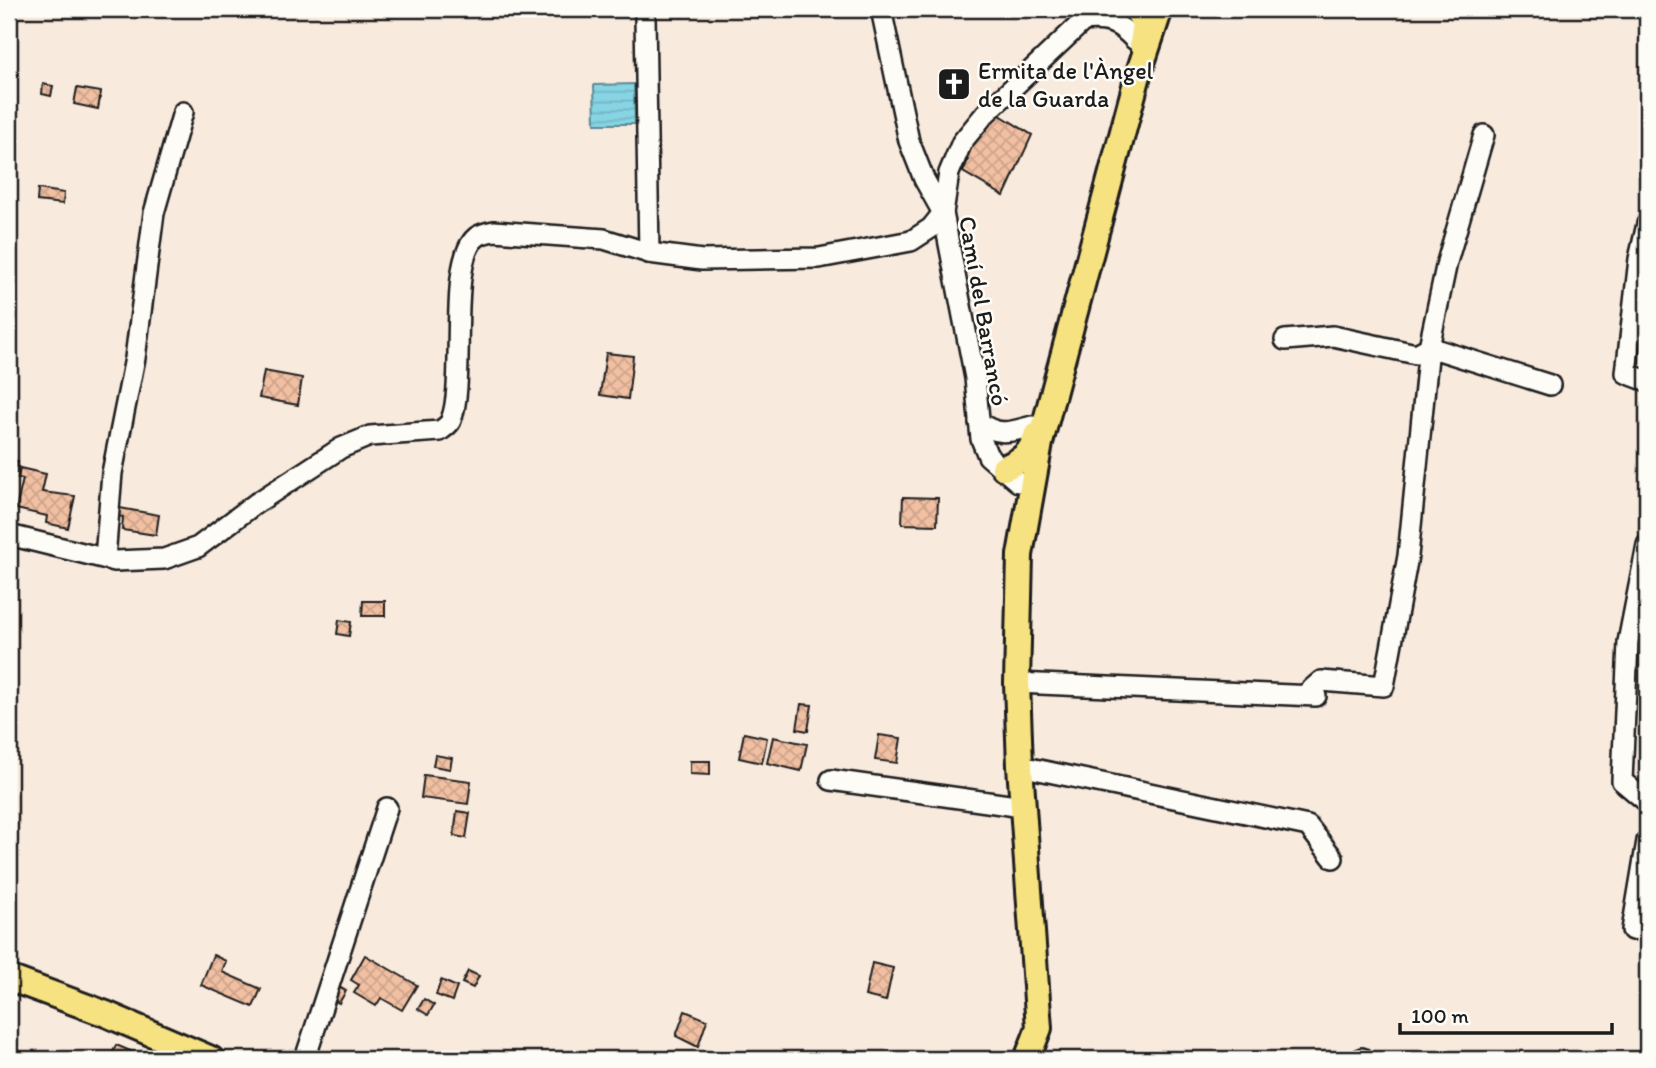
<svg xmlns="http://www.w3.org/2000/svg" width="1656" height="1068" font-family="Itim,sans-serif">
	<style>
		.water { fill: url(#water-rules); stroke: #5c8a94; stroke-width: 2 }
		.building { fill: url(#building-cross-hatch); stroke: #1c1c1c; stroke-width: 2 }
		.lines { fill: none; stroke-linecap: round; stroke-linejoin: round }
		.minor-casing { stroke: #1c1c1c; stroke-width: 24 }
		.major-casing { stroke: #1c1c1c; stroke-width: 30 }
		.minor { stroke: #fdfcf7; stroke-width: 19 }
		.major { stroke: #f7e281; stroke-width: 24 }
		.labels { text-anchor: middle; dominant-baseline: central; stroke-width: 5; stroke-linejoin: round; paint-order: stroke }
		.poi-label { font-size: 24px; fill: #1c1c1c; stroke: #fdfcf7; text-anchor: start }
		.street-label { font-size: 24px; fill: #1c1c1c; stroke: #fdfcf7 }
	</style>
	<defs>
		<pattern id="water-rules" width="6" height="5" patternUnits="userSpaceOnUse" patternTransform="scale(1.75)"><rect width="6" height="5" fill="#86d4e4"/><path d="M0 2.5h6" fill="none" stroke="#73b5c3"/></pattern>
		<pattern id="building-cross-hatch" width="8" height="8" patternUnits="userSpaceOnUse" patternTransform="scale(1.75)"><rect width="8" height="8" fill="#f1bfa2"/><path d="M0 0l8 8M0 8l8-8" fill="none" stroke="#cea48b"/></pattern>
	</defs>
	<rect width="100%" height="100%" fill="#f9eade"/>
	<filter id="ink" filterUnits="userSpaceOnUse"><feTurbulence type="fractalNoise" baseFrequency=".0143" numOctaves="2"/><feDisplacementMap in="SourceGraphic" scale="14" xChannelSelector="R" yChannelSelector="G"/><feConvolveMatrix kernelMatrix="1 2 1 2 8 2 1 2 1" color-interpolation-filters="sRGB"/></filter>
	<g filter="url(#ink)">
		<polygon class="water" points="634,84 635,124 595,124 594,85"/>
		<g class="building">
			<polygon points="43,84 53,86 51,96 42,94"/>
			<polygon points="77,88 101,92 98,109 74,104"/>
			<polygon points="1000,115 1032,135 1004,196 963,172 968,160 962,156 983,127"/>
			<polygon points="38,189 64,193 63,204 37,201"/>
			<polygon points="606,353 633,356 628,399 600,395"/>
			<polygon points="264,371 302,378 298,405 259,398"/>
			<polygon points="9,460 18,461 17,473 9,472"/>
			<polygon points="20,468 46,474 42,492 75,496 68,528 46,523 47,516 16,509 23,479 18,478"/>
			<polygon points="903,497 938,498 937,525 902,524"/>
			<polygon points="114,507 159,515 156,535 122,530 123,517 113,515"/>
			<polygon points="363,601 385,601 385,616 362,616"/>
			<polygon points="339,620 351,622 349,636 337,634"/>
			<polygon points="801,704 812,705 808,731 797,729"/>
			<polygon points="744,733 767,738 762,763 739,758"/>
			<polygon points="879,735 901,738 897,763 875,760"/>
			<polygon points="773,737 807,744 801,771 767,763"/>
			<polygon points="435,755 452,758 450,769 433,766"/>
			<polygon points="690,761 710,761 710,775 690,774"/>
			<polygon points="424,775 471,781 468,804 421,798"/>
			<polygon points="457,811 470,813 466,838 454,836"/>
			<polygon points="213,955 226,961 222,972 261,989 253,1007 201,985"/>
			<polygon points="365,955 417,985 402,1010 381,998 376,1006 354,993 359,985 351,980"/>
			<polygon points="872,963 893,968 886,1001 865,996"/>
			<polygon points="468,971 479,976 473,988 462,983"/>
			<polygon points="441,980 457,987 452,1001 436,995"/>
			<polygon points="335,985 346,991 339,1003 329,997"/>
			<polygon points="424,999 434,1005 428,1015 418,1009"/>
			<polygon points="685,1011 707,1020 698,1047 676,1036"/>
			<polygon points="116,1045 133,1052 131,1059 110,1059"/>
		</g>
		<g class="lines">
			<g class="minor-casing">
				<g id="minor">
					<polyline points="881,9 909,141 924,179 943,213 975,378 981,439 988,456 1018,482"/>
					<polyline points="645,17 649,253"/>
					<path d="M1082,21C1107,18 1118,22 1135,40"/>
					<polyline points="1647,224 1639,259 1626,373 1647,381"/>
					<polyline points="1285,340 1333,336 1416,354 1429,347 1447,262 1484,135"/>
					<path d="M979,422C999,437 1010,432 1032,426"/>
					<path d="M9,535L115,561L164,559L198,547L255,504L341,448L370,436L440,431C444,428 450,424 451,420C467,382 446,256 478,236C483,233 489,232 494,231L604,239L649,253L702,260L819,258L911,241L931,228L943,213L949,173L962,142L985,114L1096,9"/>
					<polyline points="1647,545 1628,642 1622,781 1647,802"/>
					<polyline points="105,558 112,473 135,358 154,213 183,112"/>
					<polyline points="1017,683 1316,696"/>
					<polyline points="1305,695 1321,681 1384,686 1408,556 1429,347 1550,385"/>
					<polyline points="1020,766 1308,826 1333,858"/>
					<polyline points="831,780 1023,807"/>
					<polyline points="1632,930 1647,841"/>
					<polyline points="305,1059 387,808"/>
					<polyline points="1362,1059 1362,1058"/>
				</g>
			</g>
			<g class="major-casing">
				<g id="major">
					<path d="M1135,9C1145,20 1145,29 1142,43"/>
					<path d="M1004,468C1022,460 1030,455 1036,436"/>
					<polyline points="9,978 106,1014 211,1059"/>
					<polyline points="1027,1059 1039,1028 1020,766 1017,683 1020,555 1040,443 1138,75 1160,9"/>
				</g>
			</g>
			<use href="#minor" class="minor"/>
			<use href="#major" class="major"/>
		</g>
	</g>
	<defs>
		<g id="church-square" transform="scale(1.75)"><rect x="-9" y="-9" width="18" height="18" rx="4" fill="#1c1c1c" stroke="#fdfcf7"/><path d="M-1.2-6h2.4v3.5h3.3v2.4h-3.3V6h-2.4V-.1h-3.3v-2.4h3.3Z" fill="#fff"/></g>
	</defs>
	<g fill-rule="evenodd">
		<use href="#church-square" x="954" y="84"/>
	</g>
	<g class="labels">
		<g class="poi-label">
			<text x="978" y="70">Ermita de l'Àngel<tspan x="978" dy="28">de la Guarda</tspan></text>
		</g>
		<g class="street-label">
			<text transform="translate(984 311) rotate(80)">Camí del Barrancó</text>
		</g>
	</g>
	<rect width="1656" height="1068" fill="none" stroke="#fdfcf7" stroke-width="35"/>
	<rect x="18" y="18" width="1621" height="1033" fill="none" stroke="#1c1c1c" stroke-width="2.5" filter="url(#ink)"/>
	<path d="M1400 1023v10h212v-10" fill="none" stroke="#1c1c1c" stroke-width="3.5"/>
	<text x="1411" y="1023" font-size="21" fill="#1c1c1c" stroke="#fdfcf7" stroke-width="5" paint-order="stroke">100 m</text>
</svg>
